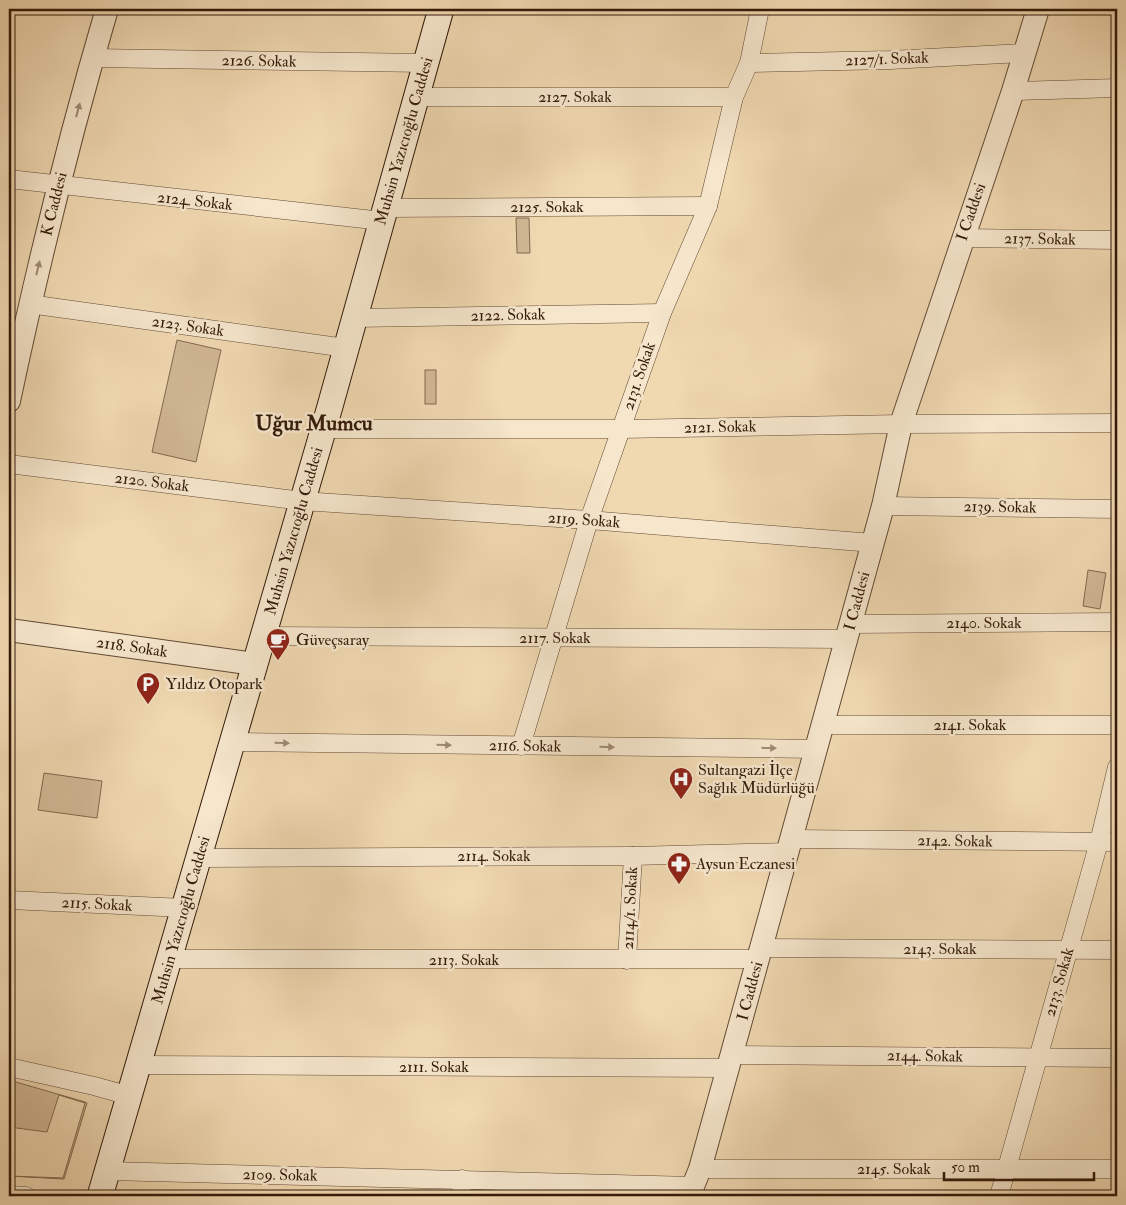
<svg xmlns="http://www.w3.org/2000/svg" width="1126" height="1205" font-family="'IM FELL Double Pica',serif">
	<style>
		.green { fill: #d0b894; stroke: #82694e }
		.lines { fill: none; stroke-linecap: round; stroke-linejoin: round }
		.minor-casing { stroke: #624a33; stroke-width: 19 }
		.tertiary-casing { stroke: #624a33; stroke-width: 24 }
		.secondary-casing { stroke: #331a09; stroke-width: 27 }
		.minor { stroke: #f5e6cc; stroke-width: 18 }
		.tertiary { stroke: #f5e6cc; stroke-width: 22 }
		.secondary { stroke: #f5e6cc; stroke-width: 25 }
		.oneway { fill: #9e8a74 }
		.labels { text-anchor: middle; dominant-baseline: central; stroke-width: 5; stroke-linejoin: round; paint-order: stroke }
		.street-label { font-size: 16px; fill: #331a09; stroke: #f5e6cc }
		.poi-label { font-size: 16px; fill: #331a09; stroke: #f5e6cc; text-anchor: start }
		.district-label { font-size: 21px; font-weight: bold; fill: #331a09; stroke: #f5e6cc }
	</style>
	<rect width="100%" height="100%" fill="#f0d8b1"/>
	<filter id="stains"><feTurbulence type="fractalNoise" baseFrequency=".004" numOctaves="4"/><feColorMatrix values="0 0 0 0 .2 0 0 0 0 .09 0 0 0 0 .02 0 0 0 .5 -.17"/></filter>
	<radialGradient id="worn" r=".72"><stop offset=".6" stop-color="#630" stop-opacity="0"/><stop offset="1" stop-color="#630" stop-opacity=".3"/></radialGradient>
	<g class="green">
		<polygon points="516,218 529,218 530,253 517,253"/>
		<polygon points="177,340 221,350 196,462 152,452"/>
		<rect x="425" y="370" width="11" height="34"/>
		<polygon points="1088,570 1106,573 1100,609 1083,606"/>
		<polygon points="44,773 102,781 97,818 38,810"/>
		<polygon points="9,1080 85,1102 87,1103 64,1179 9,1176 63,1178 85,1103 59,1095 47,1132 9,1127"/>
	</g>
	<g class="lines">
		<g class="minor-casing">
			<g id="minor">
				<polyline points="92,58 426,63"/>
				<polyline points="749,63 890,60 1024,53"/>
				<polyline points="1013,91 1117,88"/>
				<polyline points="416,97 734,97"/>
				<polyline points="9,179 382,221"/>
				<polyline points="385,208 708,206"/>
				<polyline points="962,238 1117,240"/>
				<polyline points="29,304 346,348"/>
				<polyline points="355,318 662,313"/>
				<polyline points="323,429 621,429 901,424 1117,423"/>
				<polyline points="9,464 302,501 589,520 873,543"/>
				<polyline points="883,506 1117,509"/>
				<polyline points="851,624 1117,622"/>
				<polyline points="264,636 847,639"/>
				<polyline points="823,725 1117,725"/>
				<polyline points="233,742 817,749"/>
				<polyline points="521,746 589,520 662,313 708,206 734,97 749,63 760,9"/>
				<polyline points="792,839 1117,842"/>
				<polyline points="199,858 633,856 788,852"/>
				<polyline points="9,900 185,908"/>
				<polyline points="762,948 1117,950"/>
				<polyline points="169,959 759,959"/>
				<polyline points="627,960 633,856"/>
				<polyline points="732,1055 1117,1058"/>
				<polyline points="139,1065 729,1068"/>
				<polyline points="9,1067 94,1086 130,1096"/>
				<polyline points="700,1169 1117,1169"/>
				<polyline points="108,1171 693,1186"/>
				<polyline points="9,1195 26,1196"/>
				<polyline points="461,1196 462,1179"/>
				<polyline points="999,1196 1099,842 1117,767"/>
			</g>
		</g>
		<g class="tertiary-casing">
			<g id="tertiary">
				<path d="M9,401C37,269 69,138 107,9"/>
				<polyline points="9,630 255,664"/>
				<polyline points="689,1196 700,1169 883,506 901,424 1013,91 1038,9"/>
			</g>
		</g>
		<g class="secondary-casing">
			<polyline id="secondary" points="100,1196 327,417 441,9"/>
		</g>
		<use href="#minor" class="minor"/>
		<use href="#tertiary" class="tertiary"/>
		<use href="#secondary" class="secondary"/>
	</g>
	<defs><path id="oneway-solid" d="M-6-.8H1V-3.2L6.5 0L1 3.2V.8H-6Z" transform="scale(1.25)"/></defs>
	<g class="oneway">
		<use href="#oneway-solid" transform="translate(78 110) rotate(-75)"/>
		<use href="#oneway-solid" transform="translate(38 268) rotate(-76)"/>
		<use href="#oneway-solid" transform="translate(282 743) rotate(1)"/>
		<use href="#oneway-solid" transform="translate(444 745) rotate(1)"/>
		<use href="#oneway-solid" transform="translate(607 747) rotate(1)"/>
		<use href="#oneway-solid" transform="translate(769 748) rotate(1)"/>
	</g>
	<defs>
		<g id="cafe-pin" transform="scale(1.25)"><path d="M0 17L-7.5 6A9.5 9.5 0 1 1 7.5 6Z" fill="#8f2418" stroke="#f5e6cc"/><path d="M-5.5-4.5H6V0H3Q3 3.5 0 3.5H-2.5Q-5.5 3.5-5.5 0ZM3-3.2v2h1.7v-2ZM-6 4.5H4V6H-6Z" fill="#fff"/></g>
		<g id="parking-pin" transform="scale(1.25)"><path d="M0 17L-7.5 6A9.5 9.5 0 1 1 7.5 6Z" fill="#8f2418" stroke="#f5e6cc"/><path d="M-3.5-5.5H1a3.5 3.5 0 0 1 0 7H-1V5.5H-3.5ZM-1-3.4V-.6H.8a1.4 1.4 0 0 0 0-2.8Z" fill="#fff"/></g>
		<g id="hospital-pin" transform="scale(1.25)"><path d="M0 17L-7.5 6A9.5 9.5 0 1 1 7.5 6Z" fill="#8f2418" stroke="#f5e6cc"/><path d="M-5-5h3v3.5h4V-5h3V5h-3V1.5h-4V5h-3Z" fill="#fff"/></g>
		<g id="pharmacy-pin" transform="scale(1.25)"><path d="M0 17L-7.5 6A9.5 9.5 0 1 1 7.5 6Z" fill="#8f2418" stroke="#f5e6cc"/><path d="M-2-6h4v4h4v4h-4v4h-4v-4h-4v-4h4Z" fill="#fff"/></g>
	</defs>
	<g fill-rule="evenodd">
		<use href="#cafe-pin" x="278" y="640"/>
		<use href="#parking-pin" x="148" y="684"/>
		<use href="#hospital-pin" x="681" y="779"/>
		<use href="#pharmacy-pin" x="679" y="864"/>
	</g>
	<g class="labels">
		<g class="street-label">
			<text transform="translate(887 59) rotate(-2)">2127/1. Sokak</text>
			<text transform="translate(259 61) rotate(1)">2126. Sokak</text>
			<text x="575" y="97">2127. Sokak</text>
			<text transform="translate(404 141) rotate(-74)">Muhsin Yazıcıoğlu Caddesi</text>
			<text transform="translate(195 201) rotate(6)">2124. Sokak</text>
			<text transform="translate(54 204) rotate(-76)">K Caddesi</text>
			<text x="547" y="207">2125. Sokak</text>
			<text transform="translate(971 212) rotate(-71)">I Caddesi</text>
			<text transform="translate(1040 239) rotate(1)">2137. Sokak</text>
			<text transform="translate(508 315) rotate(-1)">2122. Sokak</text>
			<text transform="translate(188 326) rotate(8)">2123. Sokak</text>
			<text transform="translate(639 376) rotate(-71)">2131. Sokak</text>
			<text transform="translate(720 427) rotate(-1)">2121. Sokak</text>
			<text transform="translate(152 482) rotate(7)">2120. Sokak</text>
			<text transform="translate(1000 507) rotate(1)">2139. Sokak</text>
			<text transform="translate(584 520) rotate(4)">2119. Sokak</text>
			<text transform="translate(294 531) rotate(-74)">Muhsin Yazıcıoğlu Caddesi</text>
			<text transform="translate(857 601) rotate(-75)">I Caddesi</text>
			<text x="984" y="623">2140. Sokak</text>
			<text x="555" y="638">2117. Sokak</text>
			<text transform="translate(132 647) rotate(8)">2118. Sokak</text>
			<text x="970" y="725">2141. Sokak</text>
			<text transform="translate(525 746) rotate(1)">2116. Sokak</text>
			<text transform="translate(955 841) rotate(1)">2142. Sokak</text>
			<text x="494" y="856">2114. Sokak</text>
			<text transform="translate(97 904) rotate(3)">2115. Sokak</text>
			<text transform="translate(630 908) rotate(-87)">2114/1. Sokak</text>
			<text transform="translate(181 920) rotate(-74)">Muhsin Yazıcıoğlu Caddesi</text>
			<text x="940" y="949">2143. Sokak</text>
			<text x="464" y="960">2113. Sokak</text>
			<text transform="translate(1059 982) rotate(-74)">2133. Sokak</text>
			<text transform="translate(750 991) rotate(-75)">I Caddesi</text>
			<text transform="translate(925 1056) rotate(1)">2144. Sokak</text>
			<text x="434" y="1067">2111. Sokak</text>
			<text x="894" y="1169">2145. Sokak</text>
			<text transform="translate(280 1175) rotate(1)">2109. Sokak</text>
		</g>
		<g class="poi-label">
			<text x="296" y="640">Güveçsaray</text>
			<text x="166" y="684">Yıldız Otopark</text>
			<text x="698" y="770">Sultangazi İlçe<tspan x="698" dy="18">Sağlık Müdürlüğü</tspan></text>
			<text x="696" y="864">Aysun Eczanesi</text>
		</g>
		<g class="district-label">
			<text x="314" y="423">Uğur Mumcu</text>
		</g>
	</g>
	<rect width="1126" height="1205" fill="none" stroke="#f0d8b1" stroke-width="30"/>
	<rect x="10" y="10" width="1106" height="1185" fill="none" stroke="#331a09" stroke-width="2.5"/>
	<rect x="15" y="15" width="1096" height="1175" fill="none" stroke="#331a09"/>
	<path d="M944 1172v8h150v-8" fill="none" stroke="#331a09" stroke-width="2.5"/>
	<text x="951" y="1172" font-size="15" fill="#331a09" stroke="#f5e6cc" stroke-width="4" paint-order="stroke">50 m</text>
	<rect width="100%" height="100%" filter="url(#stains)"/>
	<rect width="100%" height="100%" fill="url(#worn)"/>
</svg>
